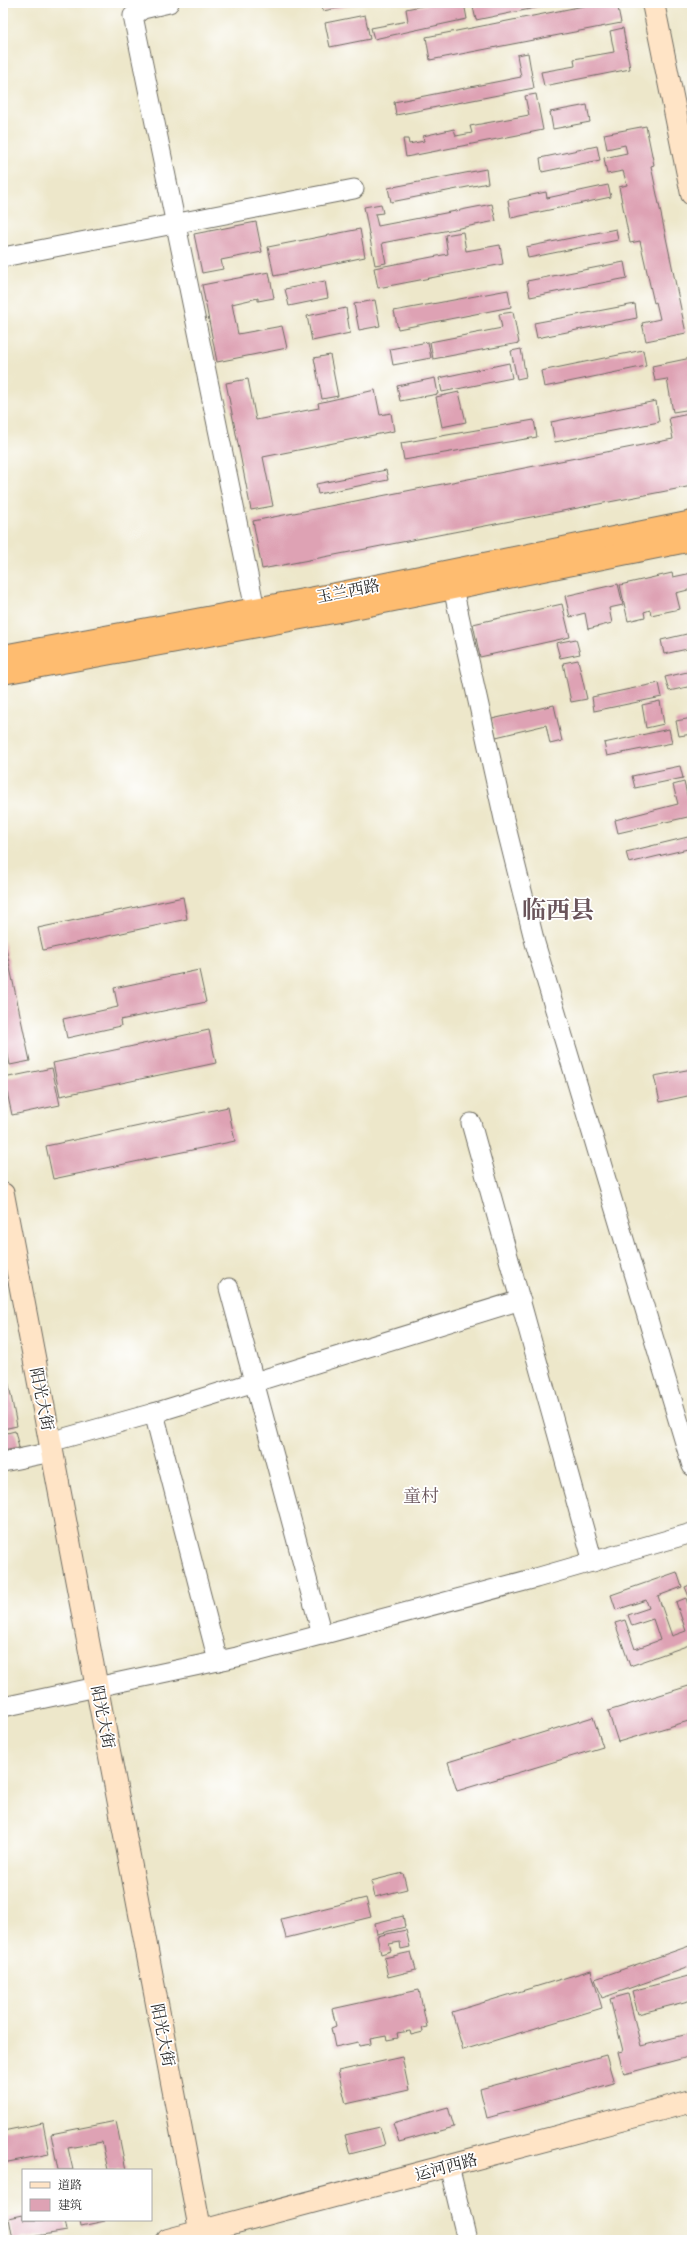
<svg xmlns="http://www.w3.org/2000/svg" width="695" height="2243" font-family="'IM FELL Great Primer','Noto Serif SC',serif">
	<style>
		.building { fill: #dea2b4 }
		.lines { fill: none; stroke-linecap: round; stroke-linejoin: round }
		.street-casing { stroke: #6f6d63; stroke-width: 21 }
		.secondary-casing { stroke: #6f6d63; stroke-width: 24 }
		.highway-casing { stroke: #6f6d63; stroke-width: 24 }
		.street { stroke: #fff; stroke-width: 19 }
		.secondary { stroke: #ffe4c6; stroke-width: 22 }
		.highway { stroke: #febc70; stroke-width: 22 }
		.labels { text-anchor: middle; dominant-baseline: central; stroke-width: 3.5; stroke-linejoin: round; paint-order: stroke }
		.street-label { font-size: 16px; fill: #2b2b2b; stroke: #fff }
		.quarter-label { font-size: 18px; fill: #6a555b; stroke: #fff }
		.town-label { font-size: 24px; font-weight: bold; fill: #6a555b; stroke: #fff }
	</style>
	<rect width="100%" height="100%" fill="#fff"/>
	<filter id="ink" filterUnits="userSpaceOnUse"><feTurbulence type="fractalNoise" baseFrequency=".025" numOctaves="2"/><feDisplacementMap in="SourceGraphic" scale="8" xChannelSelector="R" yChannelSelector="G"/><feConvolveMatrix kernelMatrix="1 2 1 2 8 2 1 2 1" color-interpolation-filters="sRGB"/></filter>
	<filter id="wash" filterUnits="userSpaceOnUse"><feTurbulence type="fractalNoise" baseFrequency=".012" numOctaves="4" result="noise"/><feDisplacementMap in="SourceGraphic" scale="16" xChannelSelector="R" yChannelSelector="G"/><feGaussianBlur stdDeviation="0.9" result="paint"/><feColorMatrix in="noise" values="0 0 0 0 0 0 0 0 0 0 0 0 0 0 0 0 0 1.4 0 .05"/><feComposite in="paint" operator="in"/></filter>
	<g filter="url(#wash)">
		<rect width="100%" height="100%" fill="#ede7ca"/>
		<g id="blocks">
			<g class="building">
				<polygon points="321,3 358,3 358,4 323,11"/>
				<polygon points="436,3 464,3 467,19 374,39 371,28 408,21 406,9"/>
				<polygon points="491,3 555,3 555,4 476,20 473,7"/>
				<polygon points="599,3 617,3 621,23 430,60 426,37"/>
				<polygon points="365,15 370,39 330,47 325,23"/>
				<polygon points="623,28 630,69 544,86 541,72 575,66 574,59 614,52 610,31"/>
				<polygon points="528,53 534,88 396,115 394,102 521,77 517,55"/>
				<polygon points="536,94 543,130 406,157 403,139 408,139 409,144 424,141 423,136 454,129 456,136 472,133 470,126 529,115 525,96"/>
				<polygon points="587,105 590,122 553,129 550,112"/>
				<polygon points="646,126 654,165 651,166 686,333 646,341 642,323 660,319 656,302 654,303 640,241 630,243 619,187 627,185 623,171 607,174 604,158 627,153 625,145 607,149 604,134"/>
				<polygon points="597,146 600,160 542,172 540,158"/>
				<polygon points="486,169 488,183 391,202 388,188"/>
				<polygon points="608,185 611,197 511,218 508,200 546,192 547,198"/>
				<polygon points="381,204 383,213 375,214 378,226 492,204 496,221 382,243 386,263 375,265 364,207"/>
				<polygon points="256,222 262,252 221,260 223,269 202,273 194,234"/>
				<polygon points="360,229 365,257 274,276 268,247"/>
				<polygon points="616,229 618,240 528,258 526,247"/>
				<polygon points="463,232 466,251 500,245 503,264 378,288 374,268 448,254 445,235"/>
				<polygon points="624,262 627,278 530,297 527,281"/>
				<polygon points="269,272 274,298 258,301 258,298 232,304 238,334 282,326 287,348 217,362 202,285"/>
				<polygon points="325,281 328,298 289,306 285,289"/>
				<polygon points="508,290 511,307 398,329 394,311"/>
				<polygon points="375,300 380,326 359,330 354,304"/>
				<polygon points="635,304 637,318 537,338 534,323"/>
				<polygon points="346,308 350,333 312,341 307,316"/>
				<polygon points="513,312 519,343 433,359 430,342 502,328 499,314"/>
				<polygon points="428,342 431,358 393,365 390,349"/>
				<polygon points="521,349 526,377 517,379 511,351"/>
				<polygon points="643,350 646,366 544,387 541,371"/>
				<polygon points="330,355 338,396 322,399 314,358"/>
				<polygon points="691,358 692,409 673,412 667,379 655,381 652,366"/>
				<polygon points="509,363 512,378 442,392 439,378"/>
				<polygon points="435,378 438,394 400,401 397,386"/>
				<polygon points="248,379 256,420 319,408 318,403 375,390 380,415 391,413 394,431 263,457 273,506 251,510 226,383"/>
				<polygon points="459,392 466,422 442,427 436,397"/>
				<polygon points="656,401 659,422 555,442 551,422"/>
				<polygon points="689,414 692,430 692,486 262,569 253,521 673,439 669,418"/>
				<polygon points="534,420 537,437 404,460 401,443"/>
				<polygon points="386,470 388,480 318,494 316,484"/>
				<polygon points="672,573 673,577 692,573 692,589 676,593 680,609 651,615 650,610 644,612 645,617 628,621 620,585"/>
				<polygon points="618,584 623,605 609,608 612,623 588,629 585,613 570,617 565,596"/>
				<polygon points="562,604 570,637 480,657 473,624"/>
				<polygon points="691,633 692,648 664,654 661,640"/>
				<polygon points="576,639 580,654 560,658 556,643"/>
				<polygon points="578,660 587,699 571,702 563,663"/>
				<polygon points="692,671 692,686 669,691 665,677"/>
				<polygon points="659,683 662,697 594,711 592,697"/>
				<polygon points="660,701 664,724 646,728 642,705"/>
				<polygon points="554,705 562,741 550,744 546,725 496,737 492,719"/>
				<polygon points="692,718 692,734 679,736 676,721"/>
				<polygon points="669,729 672,743 607,756 604,743"/>
				<polygon points="680,766 683,778 635,788 632,776"/>
				<polygon points="684,782 692,816 618,833 615,820 678,804 673,785"/>
				<polygon points="692,836 692,848 629,863 626,852"/>
				<polygon points="183,897 187,919 43,950 38,928"/>
				<polygon points="4,940 30,1061 10,1065 3,1032"/>
				<polygon points="199,970 206,1002 120,1020 121,1026 67,1038 63,1019 118,1007 114,988"/>
				<polygon points="209,1030 216,1063 60,1096 53,1063"/>
				<polygon points="52,1068 60,1105 12,1115 4,1078"/>
				<polygon points="692,1069 692,1095 660,1102 654,1076"/>
				<polygon points="228,1107 235,1141 53,1179 46,1146"/>
				<polygon points="6,1370 17,1426 3,1429 3,1371"/>
				<polygon points="15,1431 19,1448 3,1451 3,1434"/>
				<polygon points="677,1572 682,1587 658,1596 672,1636 686,1631 676,1602 686,1598 692,1617 692,1644 630,1666 615,1623 625,1620 635,1649 660,1640 653,1619 632,1626 628,1615 649,1608 646,1600 616,1610 611,1595"/>
				<polygon points="692,1584 692,1599 690,1599 685,1587"/>
				<polygon points="692,1685 692,1720 618,1742 608,1711"/>
				<polygon points="593,1717 603,1747 457,1791 448,1762"/>
				<polygon points="403,1873 407,1889 375,1897 371,1881"/>
				<polygon points="366,1898 371,1917 286,1938 281,1919"/>
				<polygon points="403,1916 405,1927 377,1934 375,1923"/>
				<polygon points="406,1930 410,1947 401,1949 400,1942 389,1944 391,1951 381,1954 377,1936"/>
				<polygon points="692,1945 692,1966 602,1998 595,1979"/>
				<polygon points="411,1952 416,1970 388,1977 384,1958"/>
				<polygon points="591,1970 602,2008 463,2050 452,2012"/>
				<polygon points="692,1975 692,2000 638,2014 632,1991"/>
				<polygon points="419,1990 427,2027 422,2028 423,2032 411,2035 410,2031 397,2033 398,2038 387,2040 386,2036 370,2039 371,2044 359,2046 358,2042 335,2047 331,2028 336,2026 332,2009"/>
				<polygon points="628,1994 641,2046 692,2033 692,2056 624,2074 618,2052 623,2051 610,1999"/>
				<polygon points="606,2055 614,2083 487,2118 480,2089"/>
				<polygon points="402,2057 409,2090 346,2104 338,2071"/>
				<polygon points="448,2107 454,2127 399,2142 393,2123"/>
				<polygon points="116,2121 126,2170 108,2170 102,2142 68,2148 73,2170 58,2170 51,2134"/>
				<polygon points="43,2123 49,2154 3,2163 3,2131"/>
				<polygon points="380,2127 385,2145 350,2154 345,2135"/>
				<polygon points="23,2215 23,2220 65,2220 67,2231 13,2240 9,2218"/>
				<polygon points="80,2220 104,2220 105,2221 81,2226"/>
			</g>
		</g>
	</g>
	<g filter="url(#ink)">
		<use href="#blocks" fill-opacity="0" stroke="#6f6d63" stroke-width="1"/>
		<g class="lines">
			<g class="street-casing">
				<g id="street">
					<polyline points="169,3 143,9 133,16 255,609"/>
					<polyline points="3,257 354,189"/>
					<polyline points="453,588 504,819 535,943 692,1466"/>
					<polyline points="471,1123 593,1562"/>
					<polyline points="229,1288 322,1635"/>
					<polyline points="154,1413 218,1661"/>
					<polyline points="50,1442 154,1413 521,1300"/>
					<polyline points="3,1462 52,1452"/>
					<polyline points="3,1707 237,1657 536,1578 692,1533"/>
					<polyline points="449,2166 467,2240"/>
				</g>
			</g>
			<g class="secondary-casing">
				<g id="secondary">
					<polyline points="653,3 692,194"/>
					<polyline points="3,1194 202,2240"/>
					<polyline points="168,2240 692,2101"/>
				</g>
			</g>
			<g class="highway-casing">
				<g id="highway">
					<polyline points="3,656 341,593 692,522"/>
					<polyline points="3,673 344,610 692,540"/>
				</g>
			</g>
			<use href="#street" class="street"/>
			<use href="#secondary" class="secondary"/>
			<use href="#highway" class="highway"/>
		</g>
	</g>
	<g class="labels">
		<g class="street-label">
			<text transform="translate(348 591) rotate(-11)">玉兰西路</text>
			<text transform="translate(42 1399) rotate(79)">阳光大街</text>
			<text transform="translate(103 1717) rotate(79)">阳光大街</text>
			<text transform="translate(163 2035) rotate(79)">阳光大街</text>
			<text transform="translate(446 2167) rotate(-15)">运河西路</text>
		</g>
		<g class="quarter-label">
			<text x="421" y="1496">童村</text>
		</g>
		<g class="town-label">
			<text x="558" y="910">临西县</text>
		</g>
	</g>
	<rect width="695" height="2243" fill="none" stroke="#fff" stroke-width="16"/>
	<rect x="22" y="2169" width="130" height="52" fill="#ffffff" stroke="#aaaaaa"/>
	<rect x="30" y="2182" width="20" height="6" fill="#ffe4c6" stroke="#aaaaaa"/>
	<text x="58" y="2189" font-size="12" fill="#2b2b2b">道路</text>
	<rect x="30" y="2199" width="20" height="12" fill="#dea2b4" stroke="#aaaaaa"/>
	<text x="58" y="2209" font-size="12" fill="#2b2b2b">建筑</text>
</svg>
